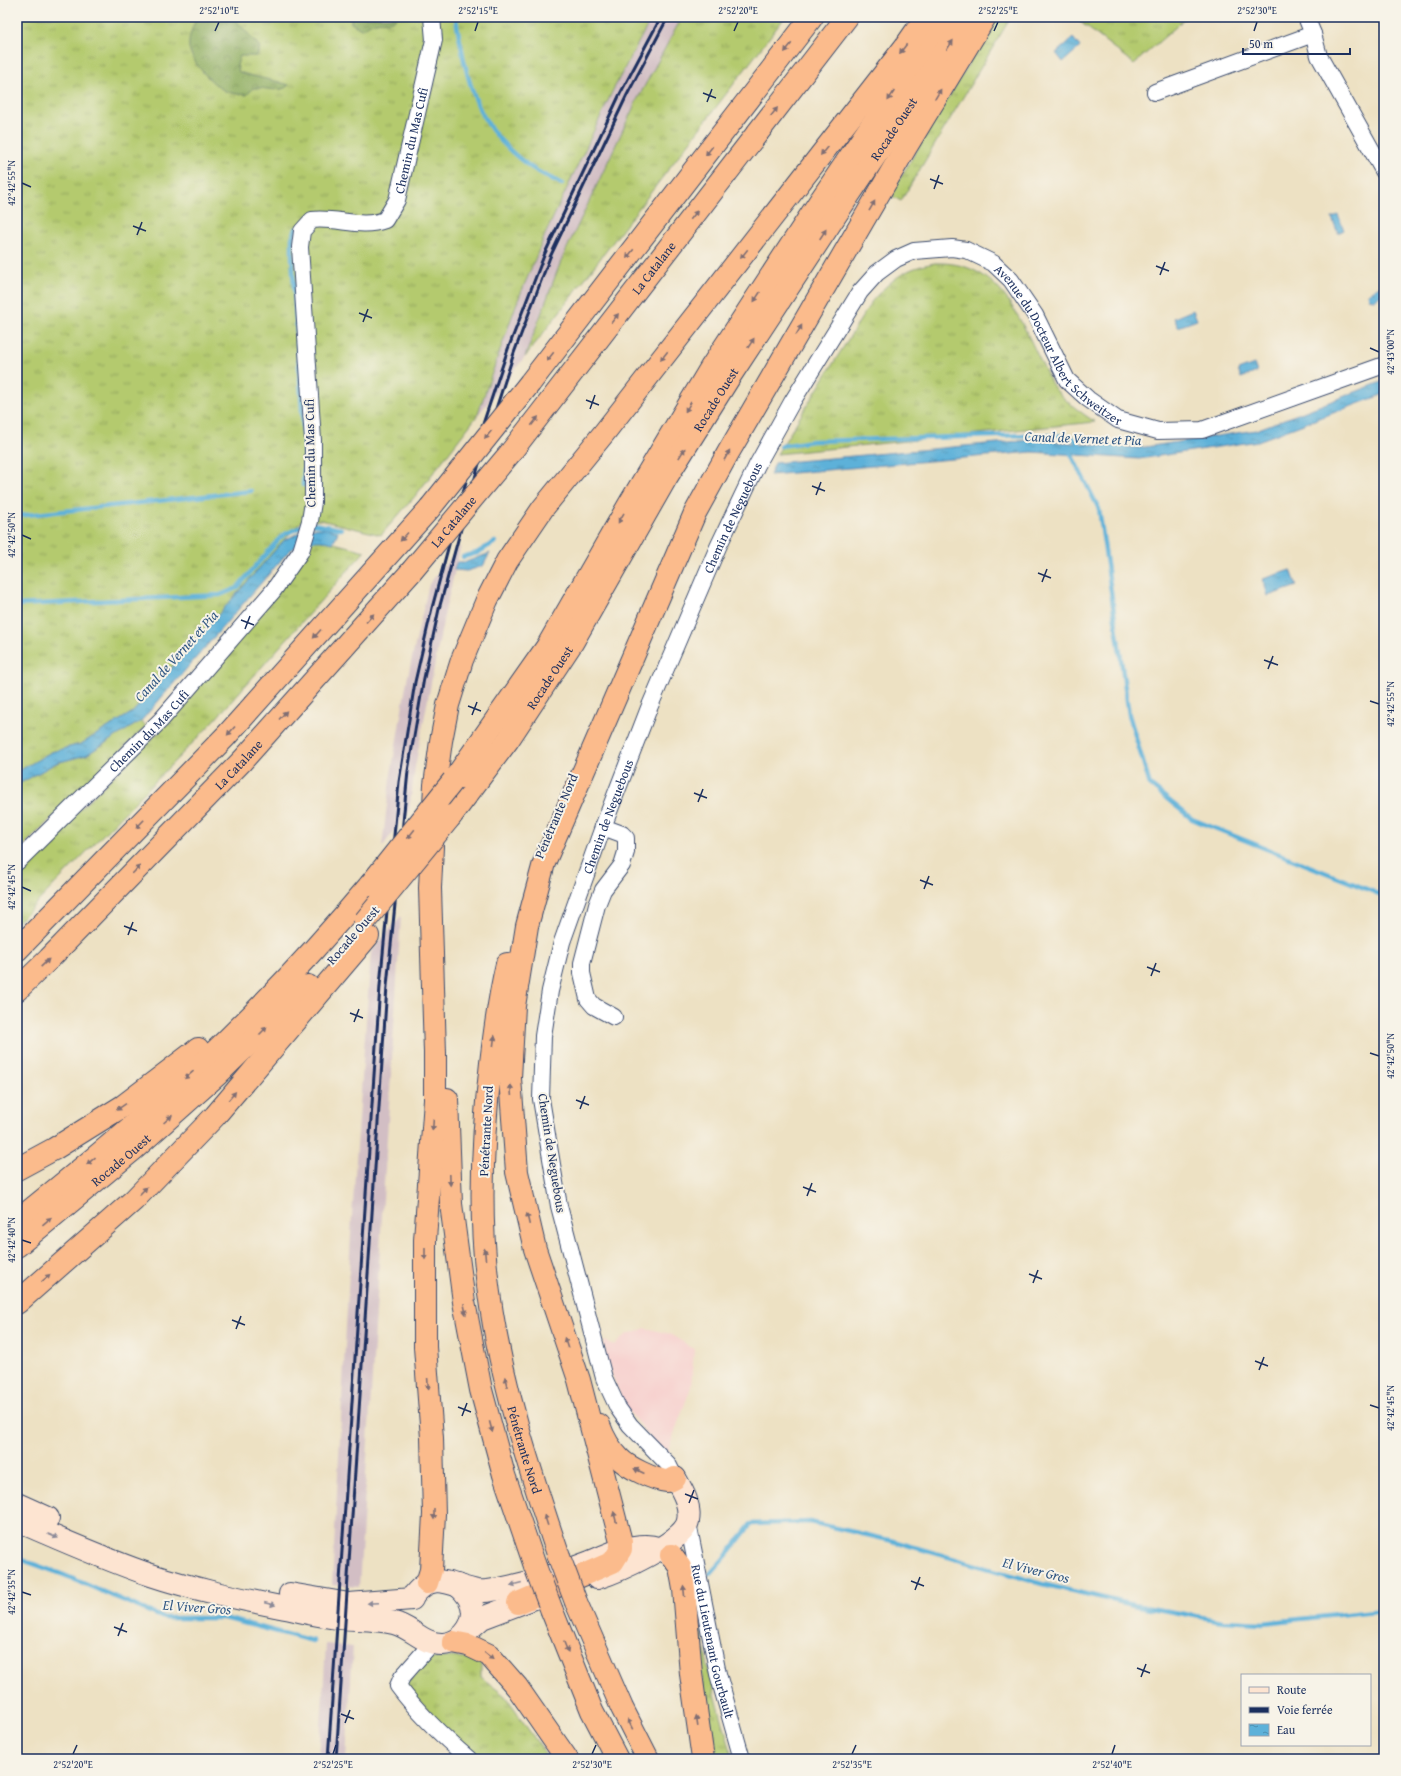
<svg xmlns="http://www.w3.org/2000/svg" width="1401" height="1776" font-family="'Gentium Book Plus',serif">
	<style>
		.built { fill: #f7d0ce }
		.industrial { fill: #d2bec4 }
		.grass { fill: url(#grass-tufts); stroke: #687c66 }
		.forest { fill: url(#forest-crowns); stroke: #556e60 }
		.water { fill: url(#water-ripples); stroke: #3c709c }
		.lines { fill: none; stroke-linecap: round; stroke-linejoin: round }
		.stream { stroke: #5db1d9; stroke-width: 4.5 }
		.street-casing { stroke: #3a4a6d; stroke-width: 18 }
		.secondary-casing { stroke: #3a4a6d; stroke-width: 24 }
		.highway-casing { stroke: #3a4a6d; stroke-width: 24 }
		.street { stroke: #fff; stroke-width: 16 }
		.secondary { stroke: #fde4d1; stroke-width: 22 }
		.highway { stroke: #fbbb8c; stroke-width: 22 }
		.rail { stroke: #1b2f5e; stroke-width: 3 }
		.highway-bridge-casing { stroke: #3a4a6d; stroke-width: 24; stroke-linecap: butt }
		.highway-bridge { stroke: #fbbb8c; stroke-width: 22 }
		.oneway { fill: #806e73 }
		.oneway2 { fill: #8c8a98 }
		.ticks { fill: none; stroke: #1b2f5e; stroke-width: 1.5 }
		.labels { text-anchor: middle; dominant-baseline: central; stroke-width: 4; stroke-linejoin: round; paint-order: stroke }
		.street-label { font-size: 13px; fill: #1b2f5e; stroke: #f7f3e8 }
		.water-label { font-size: 14px; font-style: italic; fill: #2f5683; stroke: #f7f3e8 }
		.neatline { fill: none; stroke: #1b2f5e; stroke-width: 1.5 }
		.ticks-label { font-size: 10px; text-anchor: middle; fill: #1b2f5e }
	</style>
	<defs>
		<pattern id="grass-tufts" width="24" height="20" patternUnits="userSpaceOnUse"><rect width="24" height="20" fill="#b4ca6e"/><path d="M3 7l-1-3M5 7V3M7 7l1-3M15 17l-1-3M17 17v-4M19 17l1-3" fill="none" stroke="#92a45e"/></pattern>
		<pattern id="forest-crowns" width="20" height="18" patternUnits="userSpaceOnUse"><rect width="20" height="18" fill="#8fae61"/><path d="M2 6a3 3 0 1 1 6 0M12 15a3 3 0 1 1 6 0" fill="none" stroke="#748e53"/></pattern>
		<pattern id="water-ripples" width="26" height="14" patternUnits="userSpaceOnUse"><rect width="26" height="14" fill="#5db1d9"/><path d="M2 4q2-2 4 0t4 0M15 11q2-2 4 0t4 0" fill="none" stroke="#4c90b3"/></pattern>
	</defs>
	<rect width="100%" height="100%" fill="#f7f3e8"/>
	<filter id="ink" filterUnits="userSpaceOnUse"><feTurbulence type="fractalNoise" baseFrequency=".025" numOctaves="2"/><feDisplacementMap in="SourceGraphic" scale="8" xChannelSelector="R" yChannelSelector="G"/><feConvolveMatrix kernelMatrix="1 2 1 2 8 2 1 2 1" color-interpolation-filters="sRGB"/></filter>
	<filter id="wash" filterUnits="userSpaceOnUse"><feTurbulence type="fractalNoise" baseFrequency=".012" numOctaves="4" result="noise"/><feDisplacementMap in="SourceGraphic" scale="16" xChannelSelector="R" yChannelSelector="G"/><feGaussianBlur stdDeviation="0.9" result="paint"/><feColorMatrix in="noise" values="0 0 0 0 0 0 0 0 0 0 0 0 0 0 0 0 0 1.4 0 .05"/><feComposite in="paint" operator="in"/></filter>
	<g filter="url(#wash)">
		<rect width="100%" height="100%" fill="#ede1c3"/>
		<polygon class="built" points="646,1328 670,1334 694,1349 691,1387 667,1453 653,1442 624,1405 606,1359 604,1341 615,1345 627,1334"/>
		<g class="industrial">
			<polygon points="652,17 682,17 637,100 561,261 525,357 477,416 516,305 545,235 613,90"/>
			<polygon points="461,545 445,611 432,678 415,767 409,811 382,847 390,780 407,680 429,584"/>
			<polygon points="401,916 382,1216 359,1587 332,1585 352,1216 371,952"/>
			<polygon points="326,1644 353,1647 346,1759 319,1759"/>
		</g>
		<g class="grass">
			<polygon points="17,17 652,17 613,90 545,235 516,305 477,416 416,495 381,535 321,520 302,521 283,541 133,712 81,744 51,752 17,772"/>
			<polygon points="682,17 785,17 525,357 561,261 637,100"/>
			<polygon points="997,17 1011,17 901,201 890,195"/>
			<polygon points="1074,17 1187,17 1134,64"/>
			<path d="M935,263C998,261 1017,313 1041,362C1046,370 1049,381 1055,389C1066,402 1082,413 1095,422L777,454L872,301C892,279 905,268 935,263Z"/>
			<polygon points="315,540 326,541 365,551 212,723 17,923 17,871 156,735 308,541"/>
			<polygon points="141,721 146,726 17,852 17,785 56,763 86,755"/>
			<polygon points="695,1603 710,1676 733,1759 714,1759 712,1751 692,1605"/>
			<polygon points="451,1657 469,1658 481,1661 481,1677 505,1696 549,1759 479,1759 453,1737 405,1685 430,1659"/>
		</g>
		<g class="forest">
			<path d="M197,17H233L260,47L257,56H240L237,65L239,72C255,78 272,79 289,85C280,94 265,87 253,88L247,95C240,94 232,94 225,91C212,84 191,62 189,47C188,37 193,26 197,17Z"/>
			<path d="M351,17H397C391,25 384,20 376,22C371,23 366,27 361,29L351,23Z"/>
		</g>
		<g class="water">
			<polygon points="1073,38 1080,47 1063,62 1056,53"/>
			<polygon points="1338,215 1344,230 1338,233 1332,218"/>
			<polygon points="1379,286 1384,288 1384,293 1374,300 1369,299 1368,294"/>
			<polygon points="1193,310 1197,320 1178,327 1174,318"/>
			<polygon points="1254,364 1257,372 1241,378 1238,370"/>
			<polygon points="1384,381 1384,394 1258,441 1139,459 1032,452 770,475 775,463 1031,440 1139,448 1256,430"/>
			<path d="M308,528L328,529L338,532L333,543C316,538 303,542 289,551L141,721L86,755L56,763L17,785V772L51,752L81,744L133,712L283,541Z"/>
			<polygon points="490,553 483,566 467,571 454,570 457,562 466,562"/>
			<polygon points="1291,570 1297,586 1268,596 1263,579"/>
		</g>
		<g class="lines">
			<g class="stream">
				<path d="M456,17C457,30 461,43 463,56C474,106 487,135 529,166C539,173 551,178 562,184"/>
				<polyline points="296,229 292,238 292,256 305,457 303,485"/>
				<polyline points="781,446 812,441 1031,435 1071,436 1083,448"/>
				<polyline points="1069,450 1099,509 1129,715 1150,785 1192,819 1384,896"/>
				<polyline points="17,516 251,491"/>
				<polyline points="313,524 341,529"/>
				<polyline points="463,557 477,553 495,542"/>
				<polyline points="17,605 220,595 237,588 279,539 285,534 305,525"/>
				<polyline points="17,1558 64,1575 164,1618 224,1618 313,1641"/>
				<polyline points="710,1574 726,1556 751,1524 810,1522 893,1541 1042,1584 1134,1605 1223,1621 1263,1623 1384,1610"/>
			</g>
		</g>
	</g>
	<g filter="url(#ink)">
		<g class="lines">
			<g class="street-casing">
				<g id="street">
					<polyline points="1306,17 1313,34 1319,56 1384,172"/>
					<polyline points="1155,92 1313,34"/>
					<polyline points="603,827 622,834 626,838 626,852 622,865 603,890 597,905 582,963 582,973 588,999 594,1006 614,1017"/>
					<path id="s1" d="M17,862L161,720L273,591L301,551L310,521L313,502V440L300,247L302,231L312,220C338,217 360,229 385,220L397,200L434,40L432,17"/>
					<path id="s2" d="M675,1478L668,1464L630,1425L618,1408L604,1378L559,1206L541,1099L543,1036L550,991L562,942L603,827L649,708L718,547L757,465L792,402L860,292L877,273L896,259L914,251L952,248L966,250L993,263L1011,280L1035,315L1067,380L1088,399L1118,420L1158,431L1202,430L1384,365"/>
					<path id="s3" d="M688,1523L718,1674L742,1759"/>
					<path d="M432,1643L402,1677L398,1686C418,1713 443,1737 469,1759"/>
				</g>
			</g>
			<g class="secondary-casing">
				<g id="secondary">
					<polyline points="17,1504 48,1518"/>
					<path d="M17,1521C61,1539 106,1560 151,1575C193,1589 237,1598 280,1607C297,1610 314,1615 331,1617C351,1620 373,1618 394,1623C411,1627 424,1645 443,1644C460,1643 472,1629 473,1613C473,1601 466,1592 457,1585"/>
					<path d="M597,1578C616,1572 684,1543 688,1521C691,1505 683,1492 675,1478"/>
					<polyline points="290,1594 349,1604 412,1599"/>
					<path d="M414,1595C435,1569 452,1587 478,1591C484,1592 493,1590 499,1589C529,1583 562,1573 590,1562C609,1554 625,1546 646,1546C655,1546 664,1550 671,1555"/>
					<polyline points="467,1631 482,1618 537,1597"/>
				</g>
			</g>
			<g class="highway-casing">
				<g id="highway">
					<polyline points="530,383 812,17"/>
					<path id="s4" d="M511,452L847,17"/>
					<polyline points="453,781 547,647 630,503 712,366 820,201 945,17"/>
					<path id="s5" d="M451,816L508,740L572,643L666,478L730,376L845,201L967,19"/>
					<polyline points="17,950 226,736 430,508"/>
					<path id="s6" d="M507,964C499,997 495,1029 491,1063C482,1139 478,1217 489,1293C501,1383 530,1471 559,1557"/>
					<path id="s7" d="M17,990L49,959L242,761L411,572"/>
					<polyline points="447,1099 451,1204 464,1302 481,1390 504,1475 535,1566"/>
					<polyline points="17,1169 54,1149 123,1106 198,1049"/>
					<path d="M17,1221C80,1170 144,1118 204,1062C263,1006 318,947 370,885"/>
					<path id="s8" d="M17,1246L134,1149L218,1074L308,986"/>
					<polyline points="17,1303 134,1200 215,1116 368,936"/>
					<path d="M599,1425C603,1436 610,1449 619,1458C627,1467 654,1480 667,1481C670,1481 672,1480 675,1478"/>
					<polyline points="671,1555 680,1567 684,1589 691,1674 703,1759"/>
					<polyline points="427,1583 431,1570 434,1514 432,1438 425,1347 425,1240 435,1100 435,1053 430,888 435,785 441,741 448,705 462,660 487,600 507,561 543,508 604,433 905,47 926,17"/>
					<polyline points="576,1602 622,1708 648,1759"/>
					<polyline points="518,1603 613,1562 621,1549 621,1542 579,1380 535,1249 517,1172 510,1078 514,1006 527,926 544,863 695,513 728,453 906,147 985,17"/>
					<polyline points="552,1611 592,1711 617,1759"/>
					<polyline points="453,1642 468,1645 489,1655 517,1687 567,1759"/>
				</g>
			</g>
			<use href="#street" class="street"/>
			<use href="#secondary" class="secondary"/>
			<use href="#highway" class="highway"/>
			<g class="rail">
				<polyline points="328,1759 380,986 399,782 415,682 432,608 475,448 508,349 545,253 620,94 661,17"/>
				<polyline points="336,1759 387,986 408,771 424,678 439,609 483,449 514,353 550,257 627,95 668,17"/>
			</g>
			<g class="highway-bridge-casing">
				<g id="highway-bridge">
					<polyline points="430,508 530,383"/>
					<path id="s9" d="M411,572L511,452"/>
					<polyline points="370,885 453,781"/>
					<polyline points="365,921 451,816"/>
					<polyline points="559,1557 576,1602"/>
					<polyline points="535,1566 552,1611"/>
				</g>
			</g>
			<use href="#highway-bridge" class="highway-bridge"/>
		</g>
		<defs><path id="oneway-solid" d="M-6-.8H1V-3.2L6.5 0L1 3.2V.8H-6Z"/></defs>
		<g class="oneway">
			<use href="#oneway-solid" transform="translate(950 45) rotate(-56)"/>
			<use href="#oneway-solid" transform="translate(788 48) rotate(128)"/>
			<use href="#oneway-solid" transform="translate(903 49) rotate(127)"/>
			<use href="#oneway-solid" transform="translate(938 94) rotate(-59)"/>
			<use href="#oneway-solid" transform="translate(891 96) rotate(124)"/>
			<use href="#oneway-solid" transform="translate(774 112) rotate(-52)"/>
			<use href="#oneway-solid" transform="translate(709 151) rotate(128)"/>
			<use href="#oneway-solid" transform="translate(824 151) rotate(128)"/>
			<use href="#oneway-solid" transform="translate(872 206) rotate(-60)"/>
			<use href="#oneway-solid" transform="translate(694 215) rotate(-52)"/>
			<use href="#oneway-solid" transform="translate(823 234) rotate(-57)"/>
			<use href="#oneway-solid" transform="translate(630 254) rotate(128)"/>
			<use href="#oneway-solid" transform="translate(744 254) rotate(128)"/>
			<use href="#oneway-solid" transform="translate(757 297) rotate(123)"/>
			<use href="#oneway-solid" transform="translate(615 318) rotate(-52)"/>
			<use href="#oneway-solid" transform="translate(799 330) rotate(-60)"/>
			<use href="#oneway-solid" transform="translate(751 343) rotate(-57)"/>
			<use href="#oneway-solid" transform="translate(664 356) rotate(128)"/>
			<use href="#oneway-solid" transform="translate(550 357) rotate(128)"/>
			<use href="#oneway-solid" transform="translate(688 407) rotate(121)"/>
			<use href="#oneway-solid" transform="translate(535 421) rotate(-52)"/>
			<use href="#oneway-solid" transform="translate(488 435) rotate(129)"/>
			<use href="#oneway-solid" transform="translate(682 453) rotate(-58)"/>
			<use href="#oneway-solid" transform="translate(727 455) rotate(-61)"/>
			<use href="#oneway-solid" transform="translate(621 518) rotate(120)"/>
			<use href="#oneway-solid" transform="translate(404 537) rotate(132)"/>
			<use href="#oneway-solid" transform="translate(370 618) rotate(-48)"/>
			<use href="#oneway-solid" transform="translate(317 634) rotate(132)"/>
			<use href="#oneway-solid" transform="translate(283 715) rotate(-48)"/>
			<use href="#oneway-solid" transform="translate(231 731) rotate(132)"/>
			<use href="#oneway-solid" transform="translate(140 824) rotate(134)"/>
			<use href="#oneway-solid" transform="translate(411 834) rotate(129)"/>
			<use href="#oneway-solid" transform="translate(136 870) rotate(-46)"/>
			<use href="#oneway-solid" transform="translate(45 963) rotate(-44)"/>
			<use href="#oneway-solid" transform="translate(263 1031) rotate(-45)"/>
			<use href="#oneway-solid" transform="translate(494 1041) rotate(-83)"/>
			<use href="#oneway-solid" transform="translate(189 1075) rotate(139)"/>
			<use href="#oneway-solid" transform="translate(511 1090) rotate(-94)"/>
			<use href="#oneway-solid" transform="translate(232 1096) rotate(-50)"/>
			<use href="#oneway-solid" transform="translate(121 1107) rotate(146)"/>
			<use href="#oneway-solid" transform="translate(168 1119) rotate(-42)"/>
			<use href="#oneway-solid" transform="translate(433 1125) rotate(94)"/>
			<use href="#oneway-solid" transform="translate(91 1161) rotate(139)"/>
			<use href="#oneway-solid" transform="translate(450 1180) rotate(88)"/>
			<use href="#oneway-solid" transform="translate(143 1191) rotate(-46)"/>
			<use href="#oneway-solid" transform="translate(528 1219) rotate(-103)"/>
			<use href="#oneway-solid" transform="translate(47 1221) rotate(-40)"/>
			<use href="#oneway-solid" transform="translate(425 1254) rotate(90)"/>
			<use href="#oneway-solid" transform="translate(485 1254) rotate(-95)"/>
			<use href="#oneway-solid" transform="translate(46 1278) rotate(-41)"/>
			<use href="#oneway-solid" transform="translate(465 1309) rotate(79)"/>
			<use href="#oneway-solid" transform="translate(566 1343) rotate(-108)"/>
			<use href="#oneway-solid" transform="translate(506 1382) rotate(-102)"/>
			<use href="#oneway-solid" transform="translate(428 1384) rotate(86)"/>
			<use href="#oneway-solid" transform="translate(491 1427) rotate(75)"/>
			<use href="#oneway-solid" transform="translate(639 1471) rotate(-155)"/>
			<use href="#oneway-solid" transform="translate(434 1514) rotate(90)"/>
			<use href="#oneway-solid" transform="translate(615 1517) rotate(-104)"/>
			<use href="#oneway-solid" transform="translate(546 1520) rotate(-108)"/>
			<use href="#oneway-solid" transform="translate(684 1591) rotate(-96)"/>
			<use href="#oneway-solid" transform="translate(566 1647) rotate(68)"/>
			<use href="#oneway-solid" transform="translate(489 1656) rotate(38)"/>
			<use href="#oneway-solid" transform="translate(697 1721) rotate(-98)"/>
			<use href="#oneway-solid" transform="translate(630 1724) rotate(-117)"/>
		</g>
		<g class="oneway2">
			<use href="#oneway-solid" transform="translate(53 1536) rotate(23)"/>
			<use href="#oneway-solid" transform="translate(516 1584) rotate(165)"/>
			<use href="#oneway-solid" transform="translate(373 1603) rotate(177)"/>
			<use href="#oneway-solid" transform="translate(270 1604) rotate(13)"/>
		</g>
	</g>
	<path class="ticks" d="M215,31L219,22M475,31L478,22M734,31L738,22M994,31L998,22M1254,31L1257,22M703,93L716,98M707,102L712,89M930,179L943,184M22,183L31,187M934,189L939,175M133,226L146,231M137,235L142,222M1156,266L1169,271M1160,275L1165,262M359,313L372,318M363,322L368,309M1370,348L1379,352M586,400L599,405M590,409L595,395M812,486L825,491M816,495L821,482M22,535L31,539M1038,573L1051,578M1042,582L1047,569M241,620L254,625M245,629L250,616M1264,660L1278,665M1268,669L1273,656M1370,701L1379,704M468,706L481,711M472,715L477,702M694,793L707,798M698,802L703,789M920,880L933,885M22,887L31,891M924,889L929,876M124,926L137,931M128,935L133,922M1147,967L1160,972M1151,976L1156,963M350,1013L363,1018M354,1022L359,1009M1370,1053L1379,1056M576,1100L589,1105M580,1109L585,1096M803,1187L816,1192M807,1196L812,1183M22,1240L31,1243M1029,1274L1042,1279M1033,1283L1038,1270M232,1320L245,1325M236,1329L241,1316M1255,1361L1268,1366M1259,1370L1264,1357M1370,1405L1379,1408M458,1407L471,1412M462,1416L467,1403M685,1494L698,1499M689,1503L694,1490M911,1581L924,1586M915,1590L920,1577M22,1592L31,1595M114,1627L127,1632M118,1636L123,1623M1137,1668L1150,1673M1141,1677L1146,1664M341,1714L354,1719M345,1723L350,1710M73,1754L77,1745M333,1754L336,1745M592,1754L596,1745M852,1754L856,1745M1112,1754L1115,1745"/>
	<g class="labels">
		<g class="street-label">
			<text stroke="none"><textPath href="#s5" startOffset="818">Rocade Ouest</textPath></text>
			<text stroke="none"><textPath href="#s1" startOffset="917">Chemin du Mas Cufi</textPath></text>
			<text stroke="none"><textPath href="#s4" startOffset="233">La Catalane</textPath></text>
			<text stroke="none"><textPath href="#s2" startOffset="1544">Avenue du Docteur Albert Schweitzer</textPath></text>
			<text stroke="none"><textPath href="#s5" startOffset="494">Rocade Ouest</textPath></text>
			<text transform="translate(310 453) rotate(-91)">Chemin du Mas Cufi</text>
			<text stroke="none"><textPath href="#s2" startOffset="1027">Chemin de Neguebous</textPath></text>
			<text stroke="none"><textPath href="#s9" startOffset="66">La Catalane</textPath></text>
			<text stroke="none"><textPath href="#s5" startOffset="170">Rocade Ouest</textPath></text>
			<text stroke="none"><textPath href="#s1" startOffset="186">Chemin du Mas Cufi</textPath></text>
			<text stroke="none"><textPath href="#s7" startOffset="316">La Catalane</textPath></text>
			<text transform="translate(556 816) rotate(-67)">Pénétrante Nord</text>
			<text stroke="none"><textPath href="#s2" startOffset="703">Chemin de Neguebous</textPath></text>
			<text transform="translate(353 935) rotate(-49)">Rocade Ouest</text>
			<text transform="translate(486 1131) rotate(-87)">Pénétrante Nord</text>
			<text transform="translate(552 1153) rotate(81)">Chemin de Neguebous</text>
			<text stroke="none"><textPath href="#s8" startOffset="135">Rocade Ouest</textPath></text>
			<text stroke="none"><textPath href="#s6" startOffset="492">Pénétrante Nord</textPath></text>
			<text stroke="none"><textPath href="#s3" startOffset="121">Rue du Lieutenant Gourbault</textPath></text>
		</g>
		<g class="water-label">
			<text transform="translate(1083 438) rotate(2)">Canal de Vernet et Pia</text>
			<text transform="translate(176 656) rotate(-48)">Canal de Vernet et Pia</text>
			<text transform="translate(1036 1570) rotate(14)">El Viver Gros</text>
			<text transform="translate(197 1607) rotate(4)">El Viver Gros</text>
		</g>
	</g>
	<rect width="1401" height="1776" fill="none" stroke="#f7f3e8" stroke-width="44"/>
	<rect x="1241" y="1674" width="130" height="72" fill="#f7f3e8" stroke="#9fa5b1"/>
	<rect x="1249" y="1687" width="20" height="6" fill="#fde4d1" stroke="#9fa5b1"/>
	<text x="1277" y="1694" font-size="12" fill="#1b2f5e">Route</text>
	<rect x="1249" y="1707" width="20" height="6" fill="#1b2f5e" stroke="#9fa5b1"/>
	<text x="1277" y="1714" font-size="12" fill="#1b2f5e">Voie ferrée</text>
	<rect x="1249" y="1724" width="20" height="12" fill="url(#water-ripples)" stroke="#9fa5b1"/>
	<text x="1277" y="1734" font-size="12" fill="#1b2f5e">Eau</text>
	<path d="M1243 48v6h107v-6" fill="none" stroke="#1b2f5e" stroke-width="2"/>
	<text x="1249" y="48" font-size="12" fill="#1b2f5e" stroke="#f7f3e8" stroke-width="3" paint-order="stroke">50 m</text>
	<rect x="22" y="22" width="1357" height="1732" class="neatline"/>
	<g class="ticks-label">
		<text x="219" y="14">2°52'10"E</text>
		<text x="478" y="14">2°52'15"E</text>
		<text x="738" y="14">2°52'20"E</text>
		<text x="998" y="14">2°52'25"E</text>
		<text x="1257" y="14">2°52'30"E</text>
		<text transform="translate(11 183) rotate(-90)" y="4">42°42'55"N</text>
		<text transform="translate(1390 352) rotate(-90)" y="4">42°43'00"N</text>
		<text transform="translate(11 535) rotate(-90)" y="4">42°42'50"N</text>
		<text transform="translate(1390 704) rotate(-90)" y="4">42°42'55"N</text>
		<text transform="translate(11 887) rotate(-90)" y="4">42°42'45"N</text>
		<text transform="translate(1390 1056) rotate(-90)" y="4">42°42'50"N</text>
		<text transform="translate(11 1240) rotate(-90)" y="4">42°42'40"N</text>
		<text transform="translate(1390 1408) rotate(-90)" y="4">42°42'45"N</text>
		<text transform="translate(11 1592) rotate(-90)" y="4">42°42'35"N</text>
		<text x="73" y="1768">2°52'20"E</text>
		<text x="333" y="1768">2°52'25"E</text>
		<text x="592" y="1768">2°52'30"E</text>
		<text x="852" y="1768">2°52'35"E</text>
		<text x="1112" y="1768">2°52'40"E</text>
	</g>
</svg>
